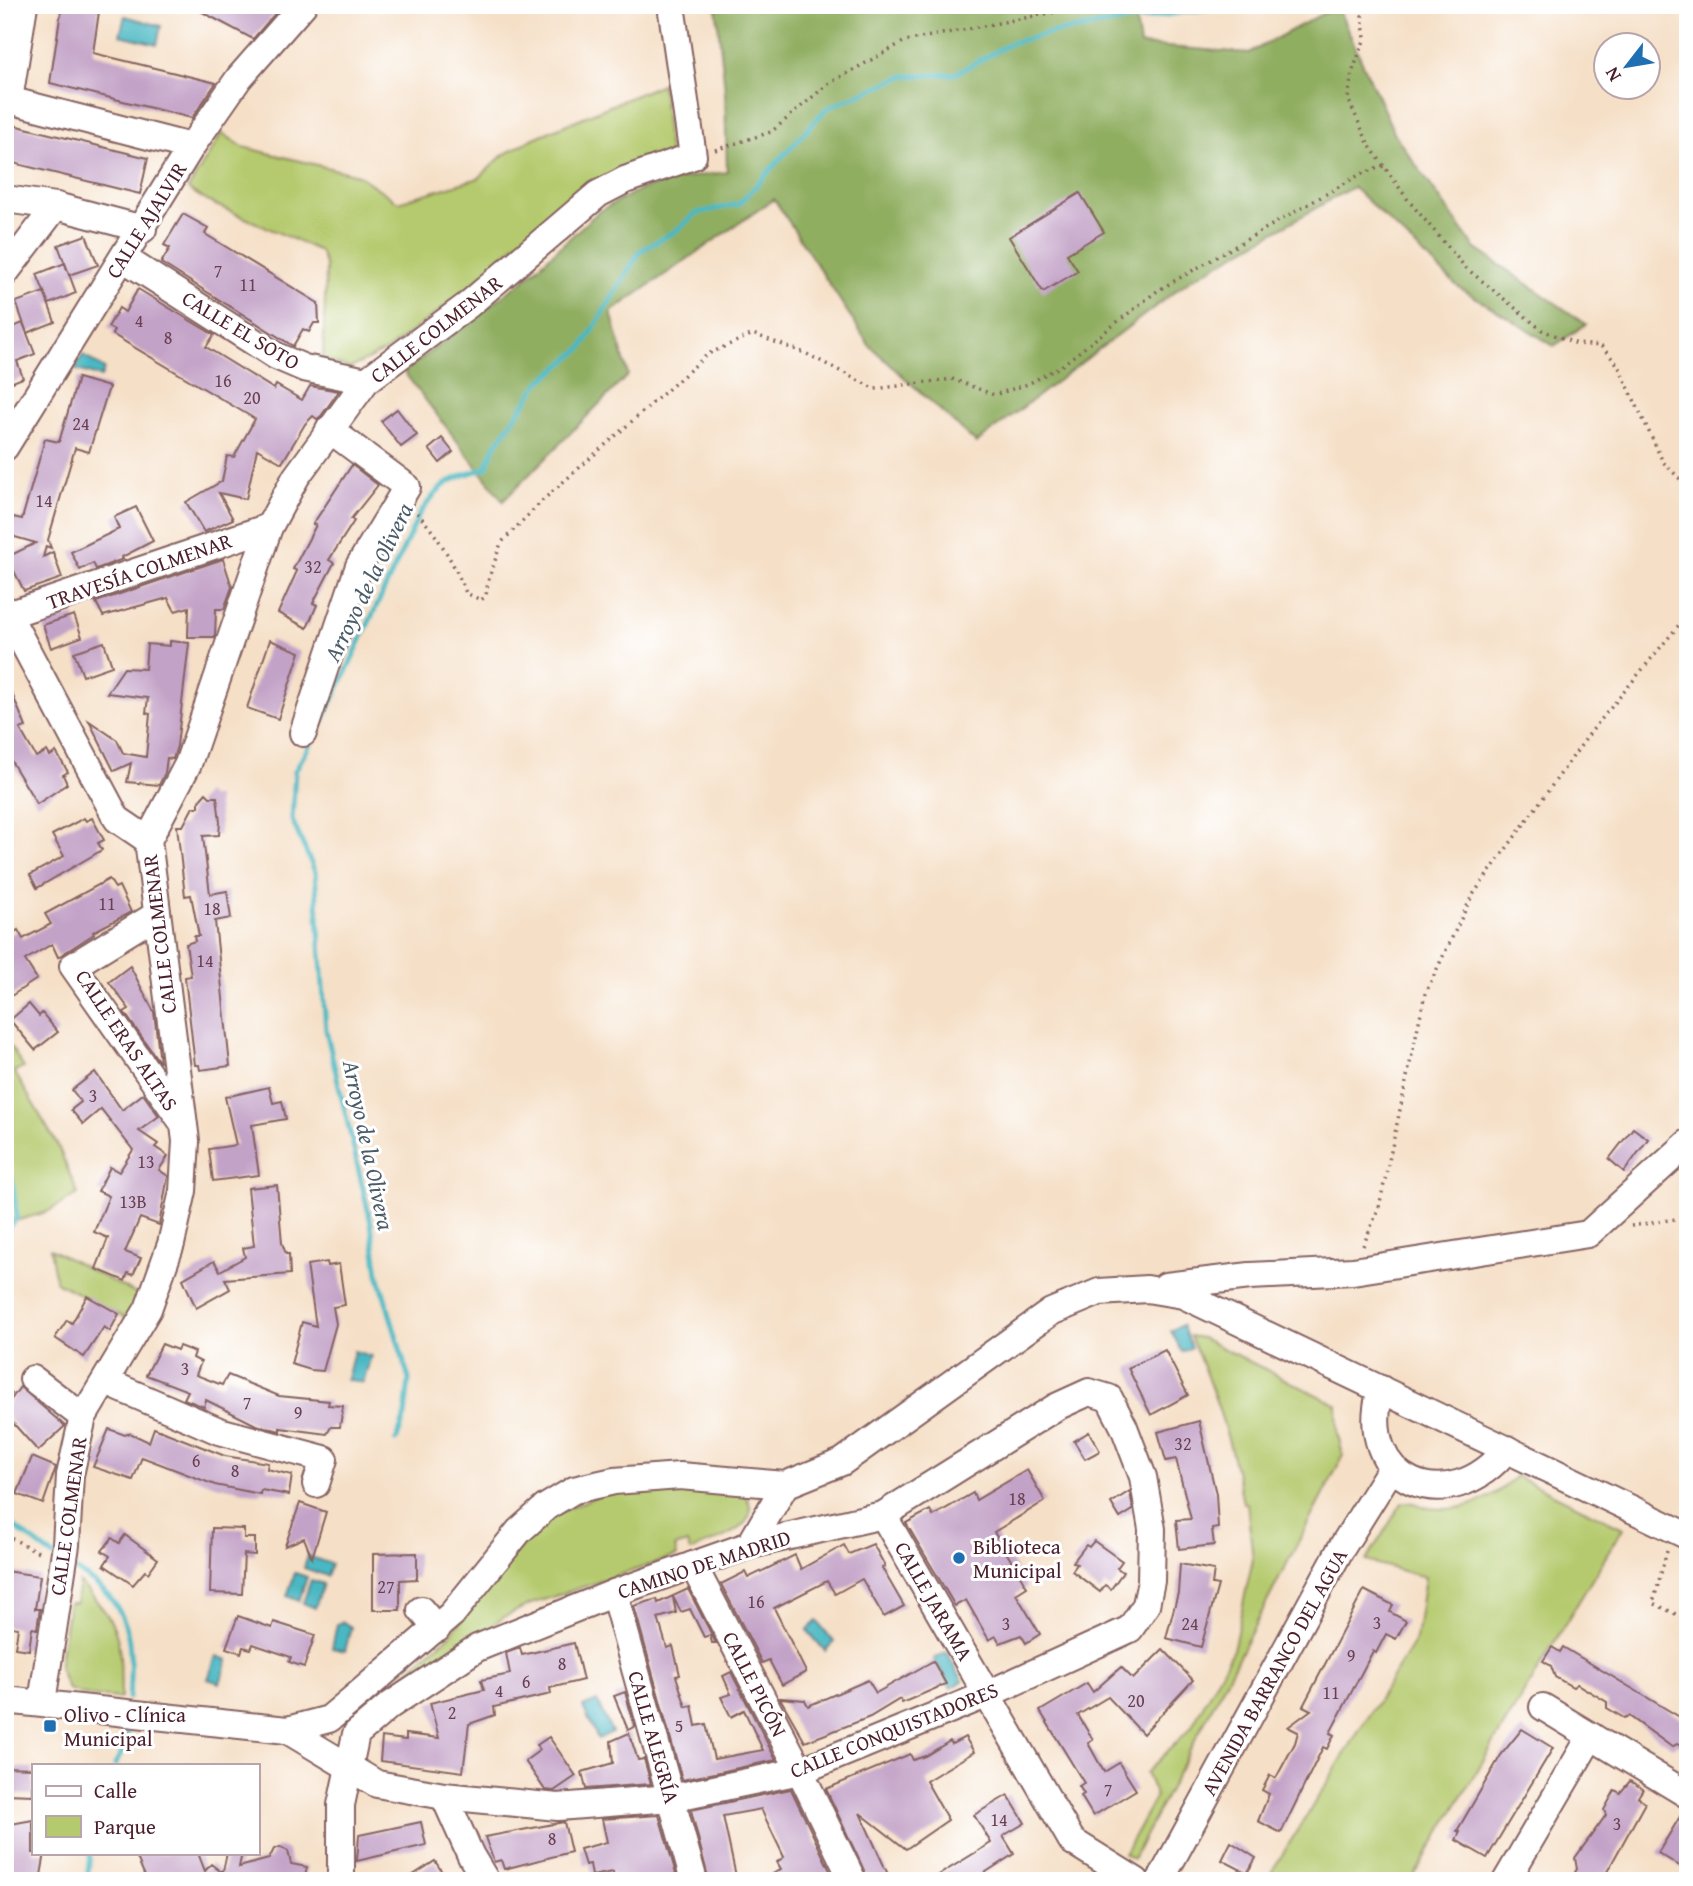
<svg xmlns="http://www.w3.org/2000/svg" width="1693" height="1886" font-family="'Gentium Book Plus',serif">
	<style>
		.green { fill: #b5ca6e; stroke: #80744c; stroke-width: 2 }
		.forest { fill: #90ae61; stroke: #6d6646; stroke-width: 2 }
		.water { fill: #4ab8c3; stroke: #4a6c77; stroke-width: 2 }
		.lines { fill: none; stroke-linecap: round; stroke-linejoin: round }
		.stream { stroke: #4ab8c3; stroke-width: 5 }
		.building { fill: #c3a2c7 }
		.minor-casing { stroke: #866261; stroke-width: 30 }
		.path { stroke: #866261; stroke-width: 3.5; stroke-dasharray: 2 5; stroke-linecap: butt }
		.minor { stroke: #fff; stroke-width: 26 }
		.poi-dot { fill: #1f6fb2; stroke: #fff; stroke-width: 2.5 }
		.labels { text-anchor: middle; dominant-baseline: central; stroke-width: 6; stroke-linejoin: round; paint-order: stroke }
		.number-label { font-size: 18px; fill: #684052 }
		.street-label { font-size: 21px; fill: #4a1f2b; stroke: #fff }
		.poi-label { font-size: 21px; fill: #4a1f2b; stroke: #fff; text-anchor: start }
		.water-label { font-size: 23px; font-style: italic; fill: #4a5c68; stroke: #fff }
	</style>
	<rect width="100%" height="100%" fill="#fff"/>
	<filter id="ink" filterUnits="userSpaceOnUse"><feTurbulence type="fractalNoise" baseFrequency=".0143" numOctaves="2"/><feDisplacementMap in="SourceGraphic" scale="14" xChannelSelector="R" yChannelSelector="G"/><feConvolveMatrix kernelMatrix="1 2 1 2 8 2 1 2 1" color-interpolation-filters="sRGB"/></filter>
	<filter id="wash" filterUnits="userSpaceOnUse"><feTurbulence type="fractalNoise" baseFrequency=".00686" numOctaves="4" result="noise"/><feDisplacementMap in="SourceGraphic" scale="28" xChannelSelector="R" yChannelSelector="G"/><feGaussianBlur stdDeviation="1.57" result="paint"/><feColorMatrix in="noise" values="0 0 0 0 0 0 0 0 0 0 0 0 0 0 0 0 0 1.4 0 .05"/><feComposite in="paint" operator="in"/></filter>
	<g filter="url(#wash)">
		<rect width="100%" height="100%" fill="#f5dfc6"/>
		<g class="green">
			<polygon points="662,84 669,153 591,186 533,228 465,291 386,351 350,368 323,359 326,267 320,251 209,202 188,189 222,133 243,147 358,175 398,202 479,178 503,155 534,138"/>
			<polygon points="5,1038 24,1068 14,1071 58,1146 78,1194 47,1212 5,1224"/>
			<polygon points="50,1249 142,1297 131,1321 56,1282"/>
			<path d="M1190,1336L1202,1338L1337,1405L1338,1434L1343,1456L1133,1859L1124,1854L1156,1796L1146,1773L1191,1728L1233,1650L1253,1559L1247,1503H1243C1232,1443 1215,1391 1190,1336Z"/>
			<path d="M1516,1476L1623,1528L1411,1881H1266L1416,1639L1425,1577L1366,1561L1402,1503C1411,1500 1420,1506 1429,1508C1463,1513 1493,1500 1516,1476Z"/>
			<path d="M639,1489L744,1494C769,1527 714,1540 690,1551L687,1543L675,1547L677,1556L528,1605L506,1616L376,1703L374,1699L450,1635L522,1544L558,1513L601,1494Z"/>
			<path d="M79,1582C123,1626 120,1638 121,1698L89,1696L68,1689L59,1668L69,1603H76Z"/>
		</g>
		<polygon class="forest" points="716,5 1133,5 1140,45 1249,53 1337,6 1395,135 1475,248 1586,324 1554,346 1457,286 1353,187 1190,280 976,443 869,345 774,199 611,312 628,375 503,501 404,372 525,279 599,211 639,190 678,179 727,172 725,90"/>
		<g class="water">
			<polygon points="125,16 161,26 157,44 120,35"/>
			<polygon points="83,355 104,369 101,377 74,369"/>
			<polygon points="1182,1325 1191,1347 1182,1352 1171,1331"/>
			<polygon points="354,1351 371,1356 363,1383 347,1379"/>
			<polygon points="308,1556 331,1564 327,1576 304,1568"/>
			<polygon points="295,1573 307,1577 299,1601 287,1596"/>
			<polygon points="311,1580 323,1584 315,1608 303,1603"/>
			<polygon points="817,1621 834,1642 825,1651 807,1630"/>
			<polygon points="343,1622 351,1627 345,1651 332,1648 337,1624"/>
			<polygon points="946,1652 963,1681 951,1688 934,1659"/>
			<polygon points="216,1656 228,1660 220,1683 208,1679"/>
			<polygon points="597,1701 612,1732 598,1739 583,1707"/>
		</g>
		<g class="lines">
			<g class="stream">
				<polyline points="5,1166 12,1179 17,1217 5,1232"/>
				<path d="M396,1441L405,1416L409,1379L378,1274L371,1223L326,1030L315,872L292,820L295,771L323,721L419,515C441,483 448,479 486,468L495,446L539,383L582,348L640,251L677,230L697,213L739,204L827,108L904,76L955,74L1011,43L1050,33L1230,5"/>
				<polyline points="5,1520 53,1556"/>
				<path d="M77,1571C132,1603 133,1640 129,1698"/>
				<polyline points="115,1765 126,1745 127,1727"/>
				<polyline points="87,1881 90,1853"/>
			</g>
		</g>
		<g id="blocks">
			<g class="building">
				<polygon points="62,5 100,5 93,53 216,83 192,118 50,83"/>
				<polygon points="189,5 272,5 279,9 253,39"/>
				<polygon points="5,123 148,158 140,194 5,161"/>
				<polygon points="1080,193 1104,232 1067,254 1078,271 1043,292 1009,237"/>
				<polygon points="183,214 208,228 205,234 318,303 319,323 314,323 309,332 303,329 293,346 161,263 170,248 164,245"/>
				<polygon points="86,235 98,265 69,275 58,245"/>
				<polygon points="65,263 76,293 49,304 37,274"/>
				<polygon points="138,289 214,335 206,347 274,389 276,385 302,400 310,386 339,391 321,416 317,419 313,416 305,424 282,463 257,449 246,499 219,493 233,519 204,532 186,502 222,481 227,456 234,457 255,419 112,334 114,330 108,327 119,308 125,312"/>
				<polygon points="44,292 55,322 27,333 16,302"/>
				<polygon points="23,323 35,354 17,361 23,378 5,385 5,330"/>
				<polygon points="78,378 109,387 89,452 75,448 48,540 51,548 46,546 43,557 53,552 62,578 24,591 7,557 36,543 8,535 13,517 22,519 45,439 59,442"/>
				<polygon points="397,409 417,435 401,447 381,421"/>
				<polygon points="442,438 453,452 440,463 429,449"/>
				<polygon points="352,465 378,485 351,519 354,521 329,560 334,563 313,603 317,605 307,628 278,613 297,571 293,569 316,525 313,524"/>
				<polygon points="136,507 153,541 122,557 123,559 96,569 93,563 80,570 71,552 119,529 114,517"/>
				<polygon points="223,559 232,587 224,609 216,609 215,637 188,637 189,607 175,611 168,598 103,616 96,602"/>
				<polygon points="74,615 82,637 51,648 43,625"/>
				<polygon points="270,640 300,652 278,719 247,708"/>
				<polygon points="170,641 189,643 177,746 173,759 167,758 165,773 159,785 127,782 131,763 114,771 89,721 117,740 123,753 146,757 150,714 146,713 148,698 107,693 124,668 145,669 147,644 170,646"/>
				<polygon points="104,642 112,666 83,676 74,652"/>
				<polygon points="5,677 26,727 20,729 36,757 47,751 50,756 56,752 68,772 63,775 67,784 37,804 5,751"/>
				<polygon points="206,793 210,797 217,797 220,822 219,835 203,836 210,894 227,891 231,918 215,921 230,1066 200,1070 199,1065 195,1065 185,977 191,976 186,944 195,941 194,936 199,936 191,895 185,896 177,826 183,826 193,807 199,807 199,801"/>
				<polygon points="84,818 86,821 92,818 104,840 98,843 102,850 37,888 30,875 64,856 52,835"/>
				<polygon points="109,879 115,888 119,886 131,912 93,932 94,934 58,957 52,944 25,960 37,979 11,996 5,988 5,938 18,930 23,939 51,924 45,914"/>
				<polygon points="130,966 154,1012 160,1063 124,1012 129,1009 109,982"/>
				<polygon points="29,1004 39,1016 42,1013 58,1032 35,1050 10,1020"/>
				<polygon points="95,1072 122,1110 143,1094 159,1116 139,1131 158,1144 155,1147 168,1156 159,1170 168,1176 159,1225 140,1218 125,1252 141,1258 133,1275 128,1273 125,1281 96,1269 108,1238 94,1232 109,1196 98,1191 110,1167 119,1172 133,1150 101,1109 83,1124 71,1110 81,1102 72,1090"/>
				<polygon points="269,1087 273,1103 282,1101 286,1119 252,1125 259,1175 213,1181 209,1149 236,1145 225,1097"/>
				<polygon points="1633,1128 1648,1139 1624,1172 1609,1159"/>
				<polygon points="277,1185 282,1243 286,1254 289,1254 290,1274 225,1279 230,1289 196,1308 183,1279 214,1261 220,1271 245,1257 243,1248 254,1246 248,1188"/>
				<polygon points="327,1262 328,1266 339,1264 345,1305 333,1307 336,1324 323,1371 311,1370 291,1364 302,1322 316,1326 307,1265"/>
				<polygon points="87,1296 119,1314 110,1331 104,1327 84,1357 55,1338 67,1320 72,1323"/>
				<polygon points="162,1344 177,1350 179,1346 195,1352 193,1358 201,1362 196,1375 222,1385 228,1375 279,1396 329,1401 328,1405 343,1406 340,1427 331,1427 327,1434 280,1428 280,1431 256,1425 206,1400 204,1407 184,1399 188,1391 146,1375"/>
				<polygon points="1165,1350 1188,1395 1151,1415 1128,1368"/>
				<polygon points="20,1387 65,1426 38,1451 5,1414 5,1408"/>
				<polygon points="1199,1421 1216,1494 1218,1528 1212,1529 1214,1545 1179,1549 1176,1520 1191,1519 1176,1459 1166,1461 1158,1432"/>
				<polygon points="154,1428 225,1456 268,1463 267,1469 292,1475 289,1495 261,1490 260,1494 215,1485 142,1457 133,1480 93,1467 109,1429 125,1435 130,1433 149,1442"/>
				<polygon points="1089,1432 1100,1451 1085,1459 1074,1441"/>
				<polygon points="32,1457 56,1467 43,1504 17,1494"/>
				<polygon points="1027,1470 1045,1501 994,1532 1027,1587 1016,1594 1040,1634 1026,1643 1021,1635 1000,1643 996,1636 989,1640 966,1600 955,1606 906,1523 930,1510 933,1516 973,1493 976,1500"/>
				<polygon points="1130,1491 1133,1510 1120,1518 1111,1503"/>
				<polygon points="300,1503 326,1512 312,1558 304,1538 285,1546"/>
				<polygon points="212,1528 244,1529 244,1538 255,1538 255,1555 244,1554 242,1594 210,1593"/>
				<polygon points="125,1535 158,1559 148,1573 145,1571 133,1585 104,1565 110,1556 102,1551 112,1538 119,1543"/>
				<polygon points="1094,1541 1122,1561 1117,1568 1123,1572 1111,1589 1105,1585 1100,1592 1072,1571 1077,1564 1073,1562 1086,1545 1089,1547"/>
				<polygon points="873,1544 885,1566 882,1568 904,1606 884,1617 862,1579 835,1594 827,1581 774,1608 806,1672 782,1685 769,1660 762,1663 721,1584 745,1572 748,1578 795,1555 801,1569 844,1545 849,1554"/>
				<polygon points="417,1553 417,1579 400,1580 400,1610 373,1610 373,1554"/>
				<polygon points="1180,1564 1214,1570 1212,1584 1218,1585 1201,1647 1166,1638 1178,1593"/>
				<polygon points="5,1571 40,1576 35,1609 40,1609 37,1629 32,1628 29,1650 15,1648 18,1628 5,1626"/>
				<polygon points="688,1589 716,1643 712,1643 710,1635 704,1637 690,1609 681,1612 673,1597 676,1613 658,1618 667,1648 673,1646 680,1675 676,1676 686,1707 692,1705 696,1726 706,1724 714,1759 763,1750 744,1710 731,1717 721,1697 731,1694 723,1676 731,1672 776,1760 682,1780 634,1606 657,1599 658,1603"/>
				<polygon points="1364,1590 1393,1605 1390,1612 1406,1621 1396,1639 1386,1634 1376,1653 1373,1651 1330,1733 1334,1735 1327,1749 1323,1747 1281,1833 1258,1821 1269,1794 1262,1790 1270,1775 1276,1778 1295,1743 1298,1732 1288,1727 1311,1710 1303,1706"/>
				<polygon points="238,1616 272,1628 274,1622 315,1635 304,1667 289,1662 291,1657 253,1644 251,1649 243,1647 241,1653 226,1648"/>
				<polygon points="574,1643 583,1680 550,1688 551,1694 494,1707 495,1715 469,1724 463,1772 380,1761 382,1737 406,1740 406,1734 439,1738 430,1703 484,1690 481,1680 510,1674 506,1653 520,1648 522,1655"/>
				<polygon points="1552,1647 1560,1652 1563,1647 1688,1722 1688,1738 1682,1747 1677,1744 1672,1747 1629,1716 1624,1718 1607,1708 1607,1702 1577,1684 1573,1687 1555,1677 1551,1666 1543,1661"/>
				<polygon points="1163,1649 1193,1680 1143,1734 1108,1697 1078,1715 1093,1740 1088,1743 1104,1772 1119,1763 1136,1790 1093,1816 1081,1796 1084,1794 1079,1786 1084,1783 1040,1711 1087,1683 1093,1692 1121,1667 1133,1679"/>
				<polygon points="933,1661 946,1684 902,1703 900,1699 870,1717 805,1742 780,1698 805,1700 808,1706 868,1680 876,1693"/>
				<polygon points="625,1692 635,1727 628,1730 614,1696"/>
				<polygon points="1522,1729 1553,1748 1487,1858 1456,1840 1460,1832 1457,1831 1501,1755"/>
				<polygon points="629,1733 638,1760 644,1759 651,1784 586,1789 582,1772 613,1763 611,1741"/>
				<polygon points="549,1737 576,1776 554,1791 545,1790 525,1761 540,1750 537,1745"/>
				<polygon points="965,1737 974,1752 926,1781 948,1820 906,1849 860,1813 891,1881 869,1881 826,1789 910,1754 913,1760 925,1756 950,1741 952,1744"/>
				<polygon points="5,1767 33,1768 33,1795 5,1794"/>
				<polygon points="1630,1781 1643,1789 1638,1797 1645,1803 1602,1881 1570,1881 1577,1869 1575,1858 1606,1815 1604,1810 1615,1790 1620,1793"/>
				<polygon points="791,1789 835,1881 761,1881 781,1869 777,1862 784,1857 761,1809 723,1816 737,1881 709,1881 691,1810"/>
				<polygon points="1008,1795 1025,1823 1003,1836 1014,1854 972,1881 929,1881 991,1843 974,1815"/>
				<polygon points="1684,1810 1688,1811 1688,1871 1658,1853"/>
				<polygon points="659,1815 678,1881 614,1881 613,1872 592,1876 590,1864 585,1865 580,1849 607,1842 602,1819"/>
				<polygon points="33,1820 33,1853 45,1853 40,1881 9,1881 5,1825"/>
				<polygon points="421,1822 426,1845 357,1861 359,1835"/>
				<polygon points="564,1822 571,1852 504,1869 501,1860 494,1862 485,1837"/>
				<polygon points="1231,1842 1256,1858 1247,1873 1222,1860"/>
				<polygon points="280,1847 288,1851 291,1864 307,1867 304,1881 187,1881 184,1878 147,1881 135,1853 198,1853 205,1871 211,1864 220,1871 223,1871 227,1853 242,1853 239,1867 269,1859 274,1849"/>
				<polygon points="435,1861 448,1881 404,1881"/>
			</g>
		</g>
	</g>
	<g filter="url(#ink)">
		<use href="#blocks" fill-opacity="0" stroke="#866261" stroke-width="2"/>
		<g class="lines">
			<g class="minor-casing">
				<g id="minor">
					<polyline points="5,99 191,147"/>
					<polyline points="9,100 24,5"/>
					<polyline points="5,199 56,206 5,273"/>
					<polyline points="56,206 143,229"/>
					<polyline points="123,258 276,356 304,368 366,381"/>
					<polyline points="5,447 191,147 239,78 303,5"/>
					<polyline points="5,609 117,819 148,840"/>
					<polyline points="8,615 269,527"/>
					<polyline points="303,733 359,566 407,487 329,429"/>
					<polyline points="156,915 73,966 181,1120"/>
					<polyline points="1166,1286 1250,1276 1353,1271 1588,1234 1688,1143"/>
					<polyline points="33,1379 83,1417"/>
					<polyline points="106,1382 219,1431 324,1459 316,1484"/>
					<path d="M1381,1389C1354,1482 1449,1522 1507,1449"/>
					<polyline points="883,1515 1072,1841 1136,1881"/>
					<polyline points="750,1545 785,1485"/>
					<polyline points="693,1565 800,1771 853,1881"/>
					<polyline points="614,1593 694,1881"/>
					<polyline points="421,1610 437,1629"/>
					<polyline points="5,1700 287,1730 329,1719 360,1693 452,1614 519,1531 546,1507 574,1490 614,1481 680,1476 785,1485 842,1462 1051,1312 1099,1292 1147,1289 1183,1295 1688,1536"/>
					<polyline points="42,1702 66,1545 70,1475 83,1417 148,1309 171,1244 183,1191 186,1141 148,840 188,764 269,527 296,477 366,381 468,305 598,194 625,180 693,156 671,5"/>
					<polyline points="1543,1707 1688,1795"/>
					<polyline points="287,1730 377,1784 444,1796 558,1807 671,1798 800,1771 988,1694 1130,1629 1146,1605 1151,1581 1152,1529 1143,1477 1124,1427 1109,1398 1089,1392 1056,1407 883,1515 750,1545 614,1593 477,1648 389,1706 356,1734 341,1805 341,1881"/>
					<polyline points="444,1796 471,1856 486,1881"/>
					<polyline points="1160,1881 1339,1552 1392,1467"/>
					<polyline points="1506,1881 1591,1736"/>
				</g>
			</g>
			<g class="path">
				<polyline points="1123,5 1164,5"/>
				<polyline points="1373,5 1362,16 1365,38 1352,73 1348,99 1369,145 1408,200 1465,267 1542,330 1577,344 1601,346 1618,365 1663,462 1688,487"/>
				<polyline points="715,150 771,132 828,84 905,41 1092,5"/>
				<path d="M417,513C438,535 455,565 466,593L481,600L486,596L488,581L501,543L544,499L708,354L753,334L805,353L875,389L952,379L994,395L1028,384L1061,366L1157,291L1361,174L1384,166"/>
				<polyline points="1631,1226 1688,1217"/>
				<polyline points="1363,1246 1379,1207 1425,994 1472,896 1590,733 1688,614"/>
				<polyline points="5,1398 15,1391"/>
				<polyline points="5,1535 42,1554"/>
				<polyline points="1667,1551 1653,1603 1688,1620"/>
			</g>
			<use href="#minor" class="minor"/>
		</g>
	</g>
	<g class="poi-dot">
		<circle cx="959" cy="1558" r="7"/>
		<rect x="43" y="1719" width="14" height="14" rx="3.5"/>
	</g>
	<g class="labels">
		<g class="number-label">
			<text x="218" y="270">7</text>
			<text x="248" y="284">11</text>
			<text x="139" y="320">4</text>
			<text x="168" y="337">8</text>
			<text x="223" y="380">16</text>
			<text x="252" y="397">20</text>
			<text x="81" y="423">24</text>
			<text x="44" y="500">14</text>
			<text x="313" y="566">32</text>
			<text x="107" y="903">11</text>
			<text x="212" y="908">18</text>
			<text x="205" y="960">14</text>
			<text x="93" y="1095">3</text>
			<text x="146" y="1161">13</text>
			<text x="133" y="1201">13B</text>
			<text x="185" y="1368">3</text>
			<text x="247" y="1402">7</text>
			<text x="298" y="1412">9</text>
			<text x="1183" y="1443">32</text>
			<text x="196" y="1460">6</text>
			<text x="235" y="1470">8</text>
			<text x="1017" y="1498">18</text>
			<text x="386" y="1586">27</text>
			<text x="756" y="1601">16</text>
			<text x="1377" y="1622">3</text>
			<text x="1006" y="1623">3</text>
			<text x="1190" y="1623">24</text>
			<text x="1351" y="1655">9</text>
			<text x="562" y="1663">8</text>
			<text x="526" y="1681">6</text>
			<text x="499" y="1690">4</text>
			<text x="1331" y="1692">11</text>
			<text x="1136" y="1700">20</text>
			<text x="452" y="1712">2</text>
			<text x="679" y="1725">5</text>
			<text x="1108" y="1789">7</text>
			<text x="999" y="1819">14</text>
			<text x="1617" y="1823">3</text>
			<text x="552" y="1838">8</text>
		</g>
		<g class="street-label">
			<text transform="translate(146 220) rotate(-58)">CALLE AJALVIR</text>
			<text transform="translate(436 329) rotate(-38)">CALLE COLMENAR</text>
			<text transform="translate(241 330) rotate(31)">CALLE EL SOTO</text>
			<text transform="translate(139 571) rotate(-19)">TRAVESÍA COLMENAR</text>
			<text transform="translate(159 934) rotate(-97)">CALLE COLMENAR</text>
			<text transform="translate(127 1040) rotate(56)">CALLE ERAS ALTAS</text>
			<text transform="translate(68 1516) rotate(-82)">CALLE COLMENAR</text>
			<text transform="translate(704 1564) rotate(-18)">CAMINO DE MADRID</text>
			<text transform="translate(934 1601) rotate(60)">CALLE JARAMA</text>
			<text transform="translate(1274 1672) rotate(-61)">AVENIDA BARRANCO DEL AGUA</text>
			<text transform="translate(755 1684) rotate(63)">CALLE PICÓN</text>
			<text transform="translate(894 1730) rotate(-22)">CALLE CONQUISTADORES</text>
			<text transform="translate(654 1737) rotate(74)">CALLE ALEGRÍA</text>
		</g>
		<g class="poi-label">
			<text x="973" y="1546">Biblioteca<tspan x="973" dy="24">Municipal</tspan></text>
			<text x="64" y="1714">Olivo - Clínica<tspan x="64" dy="24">Municipal</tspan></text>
		</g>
		<g class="water-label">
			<text transform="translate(368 582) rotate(-64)">Arroyo de la Olivera</text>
			<text transform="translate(369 1145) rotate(78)">Arroyo de la Olivera</text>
		</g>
	</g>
	<rect width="1693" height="1886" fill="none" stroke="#fff" stroke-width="28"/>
	<rect x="32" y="1764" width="228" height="91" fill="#ffffff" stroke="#b7a5aa" stroke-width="2"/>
	<rect x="46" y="1786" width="35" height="10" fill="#ffffff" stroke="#b7a5aa" stroke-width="2"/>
	<text x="94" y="1798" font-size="21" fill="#4a1f2b">Calle</text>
	<rect x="46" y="1816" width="35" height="21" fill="#b5ca6e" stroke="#b7a5aa" stroke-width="2"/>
	<text x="94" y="1834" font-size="21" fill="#4a1f2b">Parque</text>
	<g transform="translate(1627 66) rotate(239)"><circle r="33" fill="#ffffff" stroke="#b7a5aa" stroke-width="2"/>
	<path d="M0-5L12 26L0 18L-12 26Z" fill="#1f6fb2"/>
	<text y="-10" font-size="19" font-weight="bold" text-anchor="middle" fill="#4a1f2b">N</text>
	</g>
</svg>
